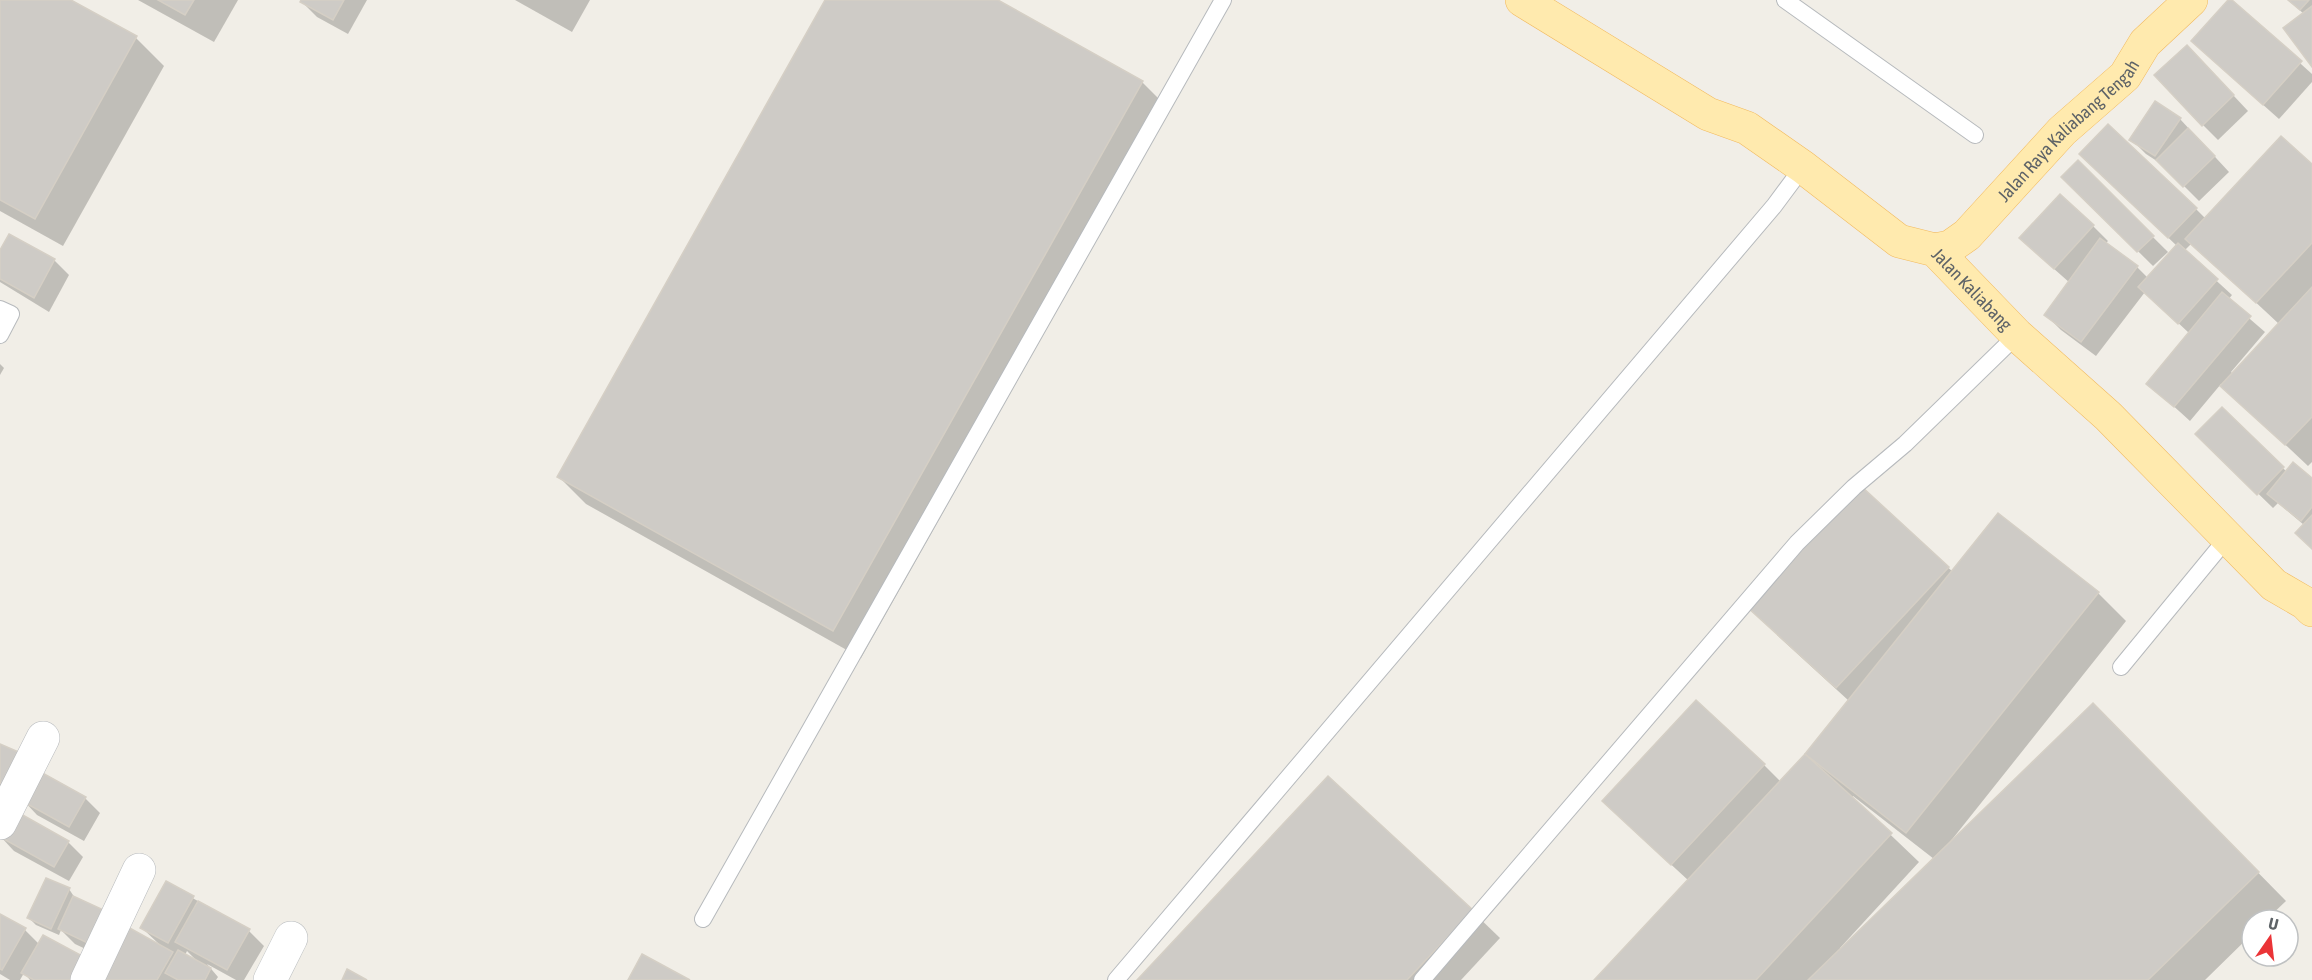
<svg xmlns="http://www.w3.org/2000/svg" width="2312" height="980" font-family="'Asap Condensed',sans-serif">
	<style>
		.shadow { fill: #0003; fill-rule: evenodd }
		.building { fill: #cecbc6; stroke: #d5cfc5; stroke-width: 1.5 }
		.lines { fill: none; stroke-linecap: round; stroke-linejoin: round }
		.service-casing { stroke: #b7babd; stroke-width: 18 }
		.minor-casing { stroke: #b7babd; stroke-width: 34 }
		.primary-casing { stroke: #f2ba5f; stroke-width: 34 }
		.service { stroke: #fff; stroke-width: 16 }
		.minor { stroke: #fff; stroke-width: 33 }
		.primary { stroke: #ffeaae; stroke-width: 33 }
		.labels { text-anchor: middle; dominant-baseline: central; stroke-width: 5; stroke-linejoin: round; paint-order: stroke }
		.street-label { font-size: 18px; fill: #5e6367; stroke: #fff }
	</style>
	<rect width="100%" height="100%" fill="#f1eee7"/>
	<g class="shadow">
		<polygon points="0,0 68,0 136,38 164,66 63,246 0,211"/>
		<polygon points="138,0 238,0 214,42"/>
		<polygon points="303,0 367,0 348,34 317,17 302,2"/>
		<polygon points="515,0 590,0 572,32"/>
		<polygon points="827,0 995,0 1142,82 1170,110 861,658 586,504 558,476"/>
		<polygon points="2230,0 2312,74 2312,82 2279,119 2208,56"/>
		<polygon points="2288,0 2312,0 2312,64 2304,14"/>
		<polygon points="2202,62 2248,111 2218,140 2203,125"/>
		<polygon points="2180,119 2229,172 2199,201 2163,165 2146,154 2131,139"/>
		<polygon points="2078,163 2168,252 2153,266 2063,177"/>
		<path d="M2312,166V462L2308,466L2221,384L2190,421L2148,383L2189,333L2145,292L2096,356L2061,330L2046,315L2070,283L2036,253L2093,226L2108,241L2105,244L2137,267L2148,278L2177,246L2096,169L2196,209L2206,219ZM2192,243L2279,324L2233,374L2231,372L2265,332L2228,300L2232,295L2184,251Z"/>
		<polygon points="0,253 54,260 69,275 49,312 0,282"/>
		<polygon points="0,364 4,368 0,375"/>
		<polygon points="2222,409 2287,472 2312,480 2312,548 2304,525 2278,503 2273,508 2197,434"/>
		<path d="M1861,488L1953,572L2098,593L2126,621L1950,842L1951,843L2121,733L2286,901L2266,920H2252V934L2205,980H1596L1689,881L1626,823L1764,765L1781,782L1807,755L1849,701L1777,635ZM1853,796L1934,859L1842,949L1840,948L1919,862L1852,798Z"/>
		<polygon points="0,745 37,771 85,798 100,813 84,841 37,815 23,800 0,790"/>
		<polygon points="0,836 68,842 83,857 69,881 14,851"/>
		<path d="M167,883L249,931L264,946L244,980H236L207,964L218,977L216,980H30L24,973L20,980H10L0,974V916L25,930L39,944L85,959L109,960L75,944L61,930L59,935L36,925L29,918L69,889L75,898L122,928L160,945L142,928ZM187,951L196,960L185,955Z"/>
		<polygon points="1472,911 1500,938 1461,980 1139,980"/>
	</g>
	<g class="building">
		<polygon points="0,0 71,0 137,36 35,219 0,200"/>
		<polygon points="158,0 194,0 185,15"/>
		<polygon points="301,0 344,0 333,20 300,2"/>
		<polygon points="825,0 998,0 1143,81 833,631 557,477"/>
		<polygon points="2228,0 2232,0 2302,61 2263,105 2191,41"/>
		<polygon points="2288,0 2309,0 2300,10"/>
		<polygon points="2312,6 2312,67 2283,28"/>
		<polygon points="2187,45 2234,95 2202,126 2154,75"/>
		<polygon points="2155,101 2181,118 2155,156 2129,140"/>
		<polygon points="2108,124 2197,208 2168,238 2079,154"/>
		<polygon points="2188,128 2215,156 2183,187 2156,160"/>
		<polygon points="2281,136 2312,164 2312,243 2256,303 2185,239"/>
		<polygon points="2078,160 2154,236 2137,252 2061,177"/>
		<polygon points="2060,194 2094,225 2054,269 2019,238"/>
		<polygon points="9,234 55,259 34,298 0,279 0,250"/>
		<polygon points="2100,238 2138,266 2081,342 2044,315"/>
		<polygon points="2178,243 2218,279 2178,324 2138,287"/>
		<polygon points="2312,287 2312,417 2285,445 2220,386"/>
		<polygon points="2222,292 2251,316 2174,407 2146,384"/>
		<polygon points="2222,407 2284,467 2257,495 2195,434"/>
		<polygon points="2293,462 2312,478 2312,507 2301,521 2267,494"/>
		<polygon points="1861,486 1949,567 1836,688 1747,607"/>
		<polygon points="1998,513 2099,592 1906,833 1805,754"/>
		<polygon points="2312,515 2312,549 2295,533"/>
		<polygon points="1696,700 1765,764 1671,865 1602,801"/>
		<polygon points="2093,703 2259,872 2148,980 1808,980"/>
		<polygon points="0,744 23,754 8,786 0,783"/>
		<polygon points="1805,754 1892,833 1756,980 1594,980"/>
		<polygon points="37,770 86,797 69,827 20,800"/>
		<polygon points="1328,776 1473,910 1407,980 1137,980"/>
		<polygon points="12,809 69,841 54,867 0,837"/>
		<polygon points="46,878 70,888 51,929 27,918"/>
		<polygon points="166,881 194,896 168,943 140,928"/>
		<polygon points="73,896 108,912 92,945 58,929"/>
		<polygon points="198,901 250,929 227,970 175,942"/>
		<polygon points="0,914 26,928 2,970 0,969"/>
		<polygon points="126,926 173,952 157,980 96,980"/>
		<polygon points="43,935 86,958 73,980 34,980 21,973"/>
		<polygon points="178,950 211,968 205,980 178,980 165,973"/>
		<polygon points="642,954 690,980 628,980"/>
		<polygon points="347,969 367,980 342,980"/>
	</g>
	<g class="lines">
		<g class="service-casing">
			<g id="service">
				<polyline points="1785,0 1975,135"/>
				<polyline points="0,309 11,314 0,335"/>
				<polyline points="2121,667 2228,537"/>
				<polyline points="703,919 1223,0"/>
				<polyline points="1116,980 1774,206 1803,167"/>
				<polyline points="1422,980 1797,543 1854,487 1905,444 2017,335"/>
			</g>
		</g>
		<g class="minor-casing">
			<g id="minor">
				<polyline points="0,823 43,738"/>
				<polyline points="87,980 139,870"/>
				<polyline points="270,980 291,938"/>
			</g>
		</g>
		<g class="primary-casing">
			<g id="primary">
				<path id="s1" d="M1522,0L1708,114L1747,128L1803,167L1899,241L1935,250L2017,335L2108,416L2274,585L2305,603L2312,610"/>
				<path id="s2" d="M1935,250L1950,247L1967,235L2062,131L2125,76L2145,43L2191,0"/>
			</g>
		</g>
		<use href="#service" class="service"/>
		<use href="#minor" class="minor"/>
		<use href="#primary" class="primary"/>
	</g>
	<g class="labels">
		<g class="street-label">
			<text stroke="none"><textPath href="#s2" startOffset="182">Jalan Raya Kaliabang Tengah</textPath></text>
			<text stroke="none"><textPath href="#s1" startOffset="540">Jalan Kaliabang</textPath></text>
		</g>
	</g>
	<g transform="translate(2270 938) rotate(14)"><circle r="28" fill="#ffffff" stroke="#bfc1c2" stroke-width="1.5"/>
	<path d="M0-4.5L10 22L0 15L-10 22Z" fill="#ea3437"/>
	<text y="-9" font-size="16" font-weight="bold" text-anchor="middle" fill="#5e6367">U</text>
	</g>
</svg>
